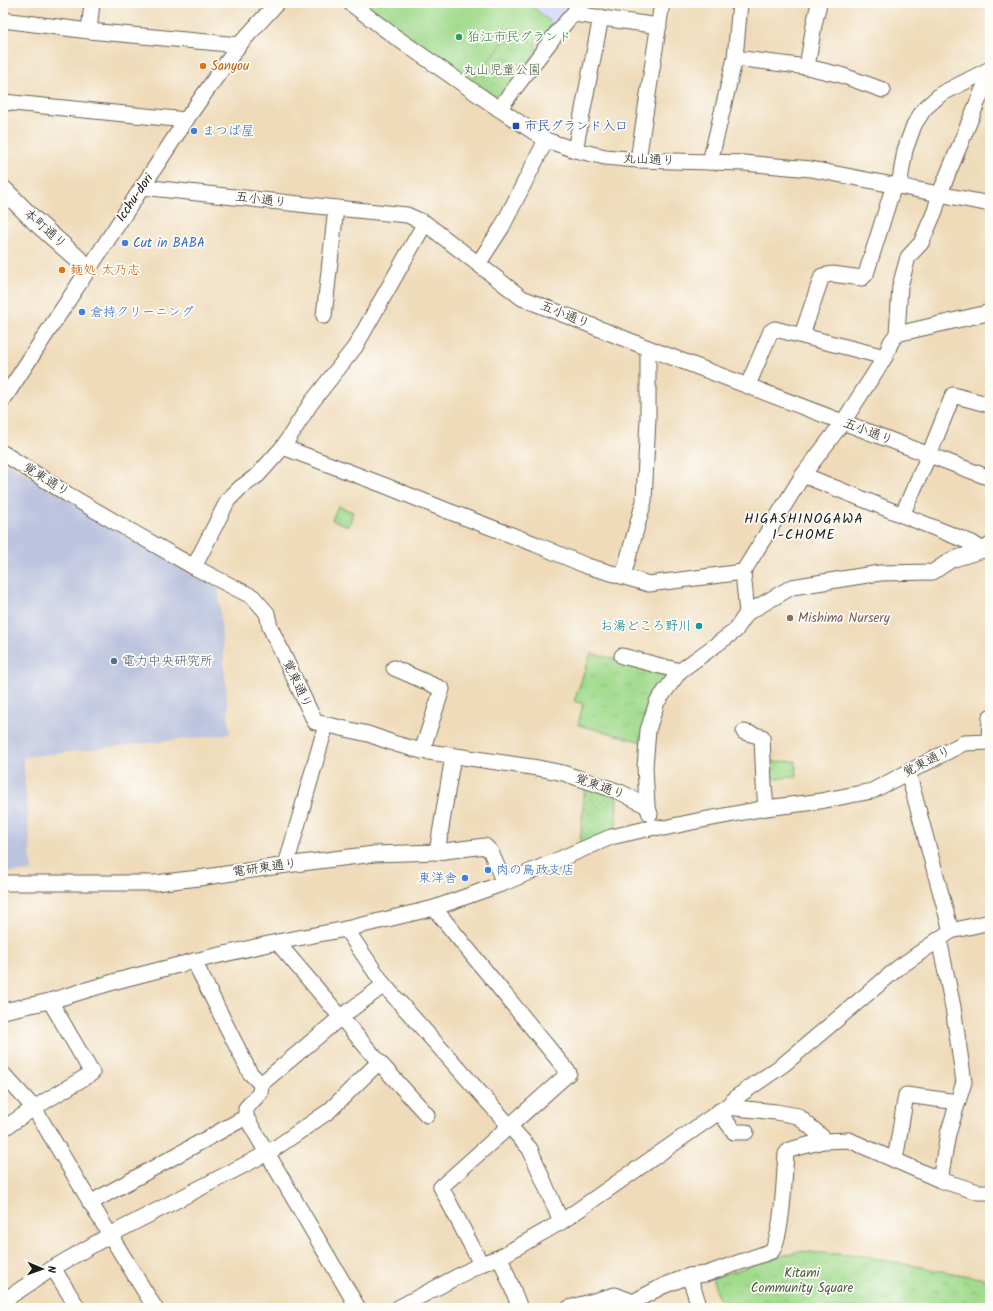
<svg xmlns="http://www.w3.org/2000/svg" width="993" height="1311" font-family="Kalam,'Klee One',sans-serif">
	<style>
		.built { fill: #d3d9f9 }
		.industrial { fill: #bcc3de }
		.grass { fill: url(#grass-tufts); stroke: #5f7c55 }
		.park { fill: url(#park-crowns); stroke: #5f7c55 }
		.garden { fill: url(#garden-dots); stroke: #5f7c55 }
		.pitch { fill: #a2db8e; stroke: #5f7c55 }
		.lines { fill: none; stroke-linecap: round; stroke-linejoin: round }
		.minor-casing { stroke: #665f53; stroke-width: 17 }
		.major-casing { stroke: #665f53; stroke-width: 20 }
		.minor { stroke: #fff; stroke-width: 15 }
		.major { stroke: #fff; stroke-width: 18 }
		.leisure-dot { fill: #2e9e5b; stroke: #fdfcf7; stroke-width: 1.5 }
		.food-dot { fill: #e8710a; stroke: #fdfcf7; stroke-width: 1.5 }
		.transit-dot { fill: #1a4fb4; stroke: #fdfcf7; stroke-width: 1.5 }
		.shop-dot { fill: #3f7fe0; stroke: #fdfcf7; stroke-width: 1.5 }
		.education-dot { fill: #8d6e63; stroke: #fdfcf7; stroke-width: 1.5 }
		.culture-dot { fill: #0f9aa8; stroke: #fdfcf7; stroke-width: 1.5 }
		.service-dot { fill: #5c6f8a; stroke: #fdfcf7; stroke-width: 1.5 }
		.labels { text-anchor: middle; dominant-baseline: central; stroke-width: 3.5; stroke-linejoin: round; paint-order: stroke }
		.leisure-label { font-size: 13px; fill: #27864d; stroke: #fdfcf7; text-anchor: start }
		.food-label { font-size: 13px; fill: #c56008; stroke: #fdfcf7; text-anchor: start }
		.park-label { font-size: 13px; fill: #4b5f44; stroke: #fdfcf7 }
		.transit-label { font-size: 13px; fill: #164399; stroke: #fdfcf7; text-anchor: start }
		.shop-label { font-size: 13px; fill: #366cbe; stroke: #fdfcf7; text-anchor: start }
		.street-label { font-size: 13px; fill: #1c1c1c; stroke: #fdfcf7 }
		.education-label { font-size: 13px; fill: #785e54; stroke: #fdfcf7; text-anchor: start }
		.culture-label { font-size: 13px; fill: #0d838f; stroke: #fdfcf7; text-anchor: end }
		.service-label { font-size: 13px; fill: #4e5e75; stroke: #fdfcf7; text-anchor: start }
		.neighbourhood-label { font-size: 14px; letter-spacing: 1px; fill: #1c1c1c; stroke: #fdfcf7 }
	</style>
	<defs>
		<pattern id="grass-tufts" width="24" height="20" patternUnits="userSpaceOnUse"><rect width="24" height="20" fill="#a2db8e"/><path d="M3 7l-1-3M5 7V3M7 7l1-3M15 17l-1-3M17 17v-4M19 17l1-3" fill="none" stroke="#8bbb7a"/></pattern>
		<pattern id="park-crowns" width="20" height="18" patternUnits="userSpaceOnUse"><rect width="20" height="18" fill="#a2db8e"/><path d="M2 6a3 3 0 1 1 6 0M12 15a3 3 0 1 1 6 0" fill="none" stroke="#8bbb7a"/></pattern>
		<pattern id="garden-dots" width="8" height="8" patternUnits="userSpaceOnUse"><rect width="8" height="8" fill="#a2db8e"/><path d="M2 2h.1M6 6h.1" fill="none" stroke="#8bbb7a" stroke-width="1.8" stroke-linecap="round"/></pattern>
	</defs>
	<rect width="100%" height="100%" fill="#fdfcf7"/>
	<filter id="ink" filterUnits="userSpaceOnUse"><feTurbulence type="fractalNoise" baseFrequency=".025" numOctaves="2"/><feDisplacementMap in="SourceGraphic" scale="8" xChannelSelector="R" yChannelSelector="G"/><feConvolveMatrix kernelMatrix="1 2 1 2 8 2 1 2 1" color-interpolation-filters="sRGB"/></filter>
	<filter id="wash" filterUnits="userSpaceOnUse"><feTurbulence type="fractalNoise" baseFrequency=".012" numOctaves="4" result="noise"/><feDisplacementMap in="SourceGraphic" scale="16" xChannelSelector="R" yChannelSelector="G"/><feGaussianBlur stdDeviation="0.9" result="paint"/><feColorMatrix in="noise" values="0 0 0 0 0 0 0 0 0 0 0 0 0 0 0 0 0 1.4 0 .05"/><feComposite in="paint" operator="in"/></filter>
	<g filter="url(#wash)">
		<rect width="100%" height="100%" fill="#efdbba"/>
		<polygon class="built" points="529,3 581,3 560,30"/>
		<polygon class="industrial" points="3,460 195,577 218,587 230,734 23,757 32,871 3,873"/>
		<polygon class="grass" points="591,653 672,673 643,742 578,725 583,704 574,701"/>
		<g class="park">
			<polygon points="514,28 539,49 506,93 494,97 472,81"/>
			<polygon points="338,506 353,512 349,526 332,520"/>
			<polygon points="796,761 797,777 765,779 767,762"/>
			<polygon points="798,1251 862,1256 990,1280 990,1308 722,1308 712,1278"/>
		</g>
		<polygon class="garden" points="585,782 617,793 616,833 580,845"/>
		<polygon class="pitch" points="363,3 529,3 553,24 535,45 514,29 472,81"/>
	</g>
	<g filter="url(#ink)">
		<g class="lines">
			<g class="minor-casing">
				<g id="minor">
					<polyline points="350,3 394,36 499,109 546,140 575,150 605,157 638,160 744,163 811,169 990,204"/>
					<polyline points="574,14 659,26"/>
					<polyline points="3,20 89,31 239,45"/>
					<polyline points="89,31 92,3"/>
					<polyline points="735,58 807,67 841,75 883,90"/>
					<polyline points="807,67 814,25 819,3"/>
					<polyline points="3,102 186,120"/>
					<polyline points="499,109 556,34 582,3"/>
					<polyline points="575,150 601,17"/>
					<polyline points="638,160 662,3"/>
					<polyline points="710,162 735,58 740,3"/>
					<polyline points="899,186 905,150 914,125 924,109 941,94 990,69"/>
					<polyline points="142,187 336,208 407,215 425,223 522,298 648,348 990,478"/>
					<polyline points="478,264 502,227 546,140"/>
					<polyline points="324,316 336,208"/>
					<polyline points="897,334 983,314 990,312"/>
					<polyline points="802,335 822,276 832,274 862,278 866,274 894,185"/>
					<polyline points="748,385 771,331 775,329 885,357"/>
					<polyline points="3,400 190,114 239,45 277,3"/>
					<polyline points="283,447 386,486 448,511 535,544 587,566 649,584 743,572"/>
					<polyline points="3,453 67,494 136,534 194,567 253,597 267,613 270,627 315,722 368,734 396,744 422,751 538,768 563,773 620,792 647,806"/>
					<polyline points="803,475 972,543 983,550"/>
					<polyline points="902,515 929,455 953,395 990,405"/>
					<polyline points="194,567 228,500 240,488 258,475 283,447 311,403 355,347 425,223"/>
					<polyline points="623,576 644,501 648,418 648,348"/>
					<polyline points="747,613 743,572 803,475 843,422 885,357 891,342 897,334 900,286 908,257 921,243 935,211 940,193 990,72"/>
					<polyline points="622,656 680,671"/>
					<polyline points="394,668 442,689 422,751"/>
					<polyline points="744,732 762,737 764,784 766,808"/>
					<polyline points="989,742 990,717"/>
					<polyline points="650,814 647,806 645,767 648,730 657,702 680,671 735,631 747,613 792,587 880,573 933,572 951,560 983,550 990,545"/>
					<polyline points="437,852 453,756"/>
					<polyline points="286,865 326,725"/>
					<polyline points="3,883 155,883 199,878 286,865 374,854 437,852 485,846 491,852 504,883"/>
					<polyline points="434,908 569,1073 441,1187 481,1264"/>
					<polyline points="346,929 384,985 530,1149 561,1222"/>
					<polyline points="951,931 990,922"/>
					<polyline points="939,939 953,1007 964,1082 948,1134 940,1180"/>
					<polyline points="277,942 379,1062 427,1115"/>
					<polyline points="194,961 250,1073 261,1084"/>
					<polyline points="3,1011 50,1001 120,980 194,961 277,942 346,929 434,908 504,883 611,837 655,827 664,828 697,821 766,808 815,802 872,791 964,743 990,742"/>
					<polyline points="3,1074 34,1108 110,1235 155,1308"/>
					<polyline points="726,1107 776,1112 798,1116 822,1137 823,1141"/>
					<polyline points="719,1111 734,1132 746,1132"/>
					<polyline points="246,1117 358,1308"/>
					<polyline points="3,1129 34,1108 92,1073 50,1001"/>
					<polyline points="895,1160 906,1095 958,1102"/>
					<polyline points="90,1203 246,1117 246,1108 260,1093 261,1084 341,1017 384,985"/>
					<polyline points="500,1257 520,1308"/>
					<polyline points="53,1268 78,1308"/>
					<polyline points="689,1276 700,1308"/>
					<polyline points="3,1301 53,1268 110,1235 271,1151 329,1111 379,1062"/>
					<polyline points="398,1308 481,1264 500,1257 561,1222 726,1107 738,1096 784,1064 898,968 951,931 908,772"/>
					<polyline points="569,1308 615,1295 633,1302"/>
					<path d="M629,1308L633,1302L663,1286L689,1276L706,1274L772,1251C783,1232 784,1178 786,1154L789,1150L823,1141L849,1140L940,1180L978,1192H990"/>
				</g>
			</g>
			<g class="major-casing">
				<polyline id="major" points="3,189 35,221 88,268"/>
			</g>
			<use href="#minor" class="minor"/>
			<use href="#major" class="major"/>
		</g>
	</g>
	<circle class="leisure-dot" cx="459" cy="37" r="4"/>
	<g class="food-dot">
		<circle cx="203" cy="66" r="4"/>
		<circle cx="62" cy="270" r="4"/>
	</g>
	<rect class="transit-dot" x="512" y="122" width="8" height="8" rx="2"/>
	<g class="shop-dot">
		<circle cx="194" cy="131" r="4"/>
		<circle cx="125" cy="243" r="4"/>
		<circle cx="82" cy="312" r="4"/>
		<circle cx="488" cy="870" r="4"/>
		<circle cx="465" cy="878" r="4"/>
	</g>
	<circle class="education-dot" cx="790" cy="618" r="4"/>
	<circle class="culture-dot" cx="699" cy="626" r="4"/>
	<circle class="service-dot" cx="114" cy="661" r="4"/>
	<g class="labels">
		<g class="leisure-label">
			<text x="467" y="37">狛江市民グランド</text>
		</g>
		<g class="food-label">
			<text x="211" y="66">Sanyou</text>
			<text x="70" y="270">麺処 太乃志</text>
		</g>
		<g class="park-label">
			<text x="502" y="70">丸山児童公園</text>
			<text x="802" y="1273">Kitami<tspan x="802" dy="15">Community Square</tspan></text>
		</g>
		<g class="transit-label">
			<text x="524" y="126">市民グランド入口</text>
		</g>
		<g class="shop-label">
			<text x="202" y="131">まつば屋</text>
			<text x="133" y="243">Cut in BABA</text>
			<text x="90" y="312">倉持クリーニング</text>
			<text x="496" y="870">肉の鳥政支店</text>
			<text x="457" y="878" text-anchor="end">東洋舎</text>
		</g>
		<g class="street-label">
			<text transform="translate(649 160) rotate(3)">丸山通り</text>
			<text transform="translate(135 198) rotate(-56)">Icchu-dori</text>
			<text transform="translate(261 200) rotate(7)">五小通り</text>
			<text transform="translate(45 229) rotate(42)">本町通り</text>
			<text transform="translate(565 315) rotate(22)">五小通り</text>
			<text transform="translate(868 432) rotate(21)">五小通り</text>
			<text transform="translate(46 480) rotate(32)">覚東通り</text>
			<text transform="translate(297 684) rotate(65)">覚東通り</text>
			<text transform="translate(927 762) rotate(-27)">覚東通り</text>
			<text transform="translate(600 787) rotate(20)">覚東通り</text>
			<text transform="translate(265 868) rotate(-8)">電研東通り</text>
		</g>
		<g class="education-label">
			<text x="798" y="618">Mishima Nursery</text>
		</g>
		<g class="culture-label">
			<text x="691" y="626">お湯どころ野川</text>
		</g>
		<g class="service-label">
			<text x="122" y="661">電力中央研究所</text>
		</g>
		<g class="neighbourhood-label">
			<text x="804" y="519">HIGASHINOGAWA<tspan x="804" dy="16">1-CHOME</tspan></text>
		</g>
	</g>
	<rect width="993" height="1311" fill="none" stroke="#fdfcf7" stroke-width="16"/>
	<g transform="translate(42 1269) rotate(92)" stroke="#fdfcf7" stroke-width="3" paint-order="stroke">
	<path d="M0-3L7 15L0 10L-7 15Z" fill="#1c1c1c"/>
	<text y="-6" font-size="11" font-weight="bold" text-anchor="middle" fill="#1c1c1c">N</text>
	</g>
</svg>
